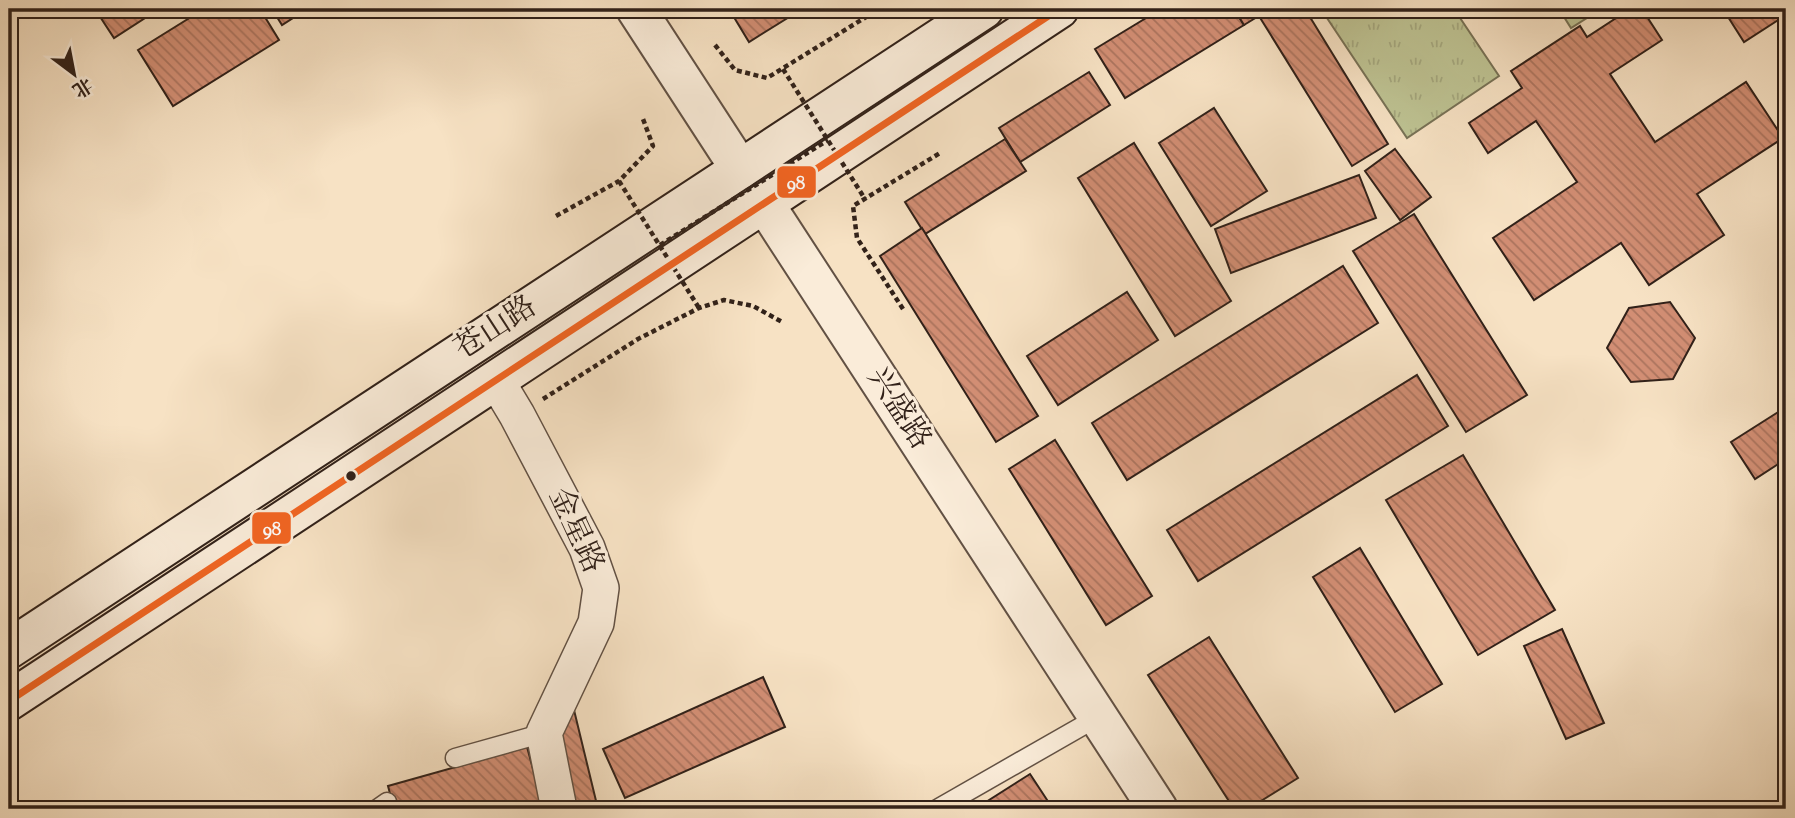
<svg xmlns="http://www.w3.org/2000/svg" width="1795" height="818" font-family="'Sorts Mill Goudy','Noto Serif SC',serif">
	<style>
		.grass { fill: url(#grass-tufts); stroke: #787256; stroke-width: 2 }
		.building { fill: url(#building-back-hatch); stroke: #312119; stroke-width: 2 }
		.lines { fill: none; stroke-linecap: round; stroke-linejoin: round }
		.service-casing { stroke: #625144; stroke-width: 21 }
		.minor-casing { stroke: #625144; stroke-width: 38 }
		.tertiary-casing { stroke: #625144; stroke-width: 42 }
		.secondary-casing { stroke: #312119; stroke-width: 42 }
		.path { stroke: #312119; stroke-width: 4.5; stroke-dasharray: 5 3.5; stroke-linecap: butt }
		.service { stroke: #faecd9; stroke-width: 18 }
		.minor { stroke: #faecd9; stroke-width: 35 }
		.tertiary { stroke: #faecd9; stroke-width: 38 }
		.secondary { stroke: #faecd9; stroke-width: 38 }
		.path-bridge { stroke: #312119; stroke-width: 4.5; stroke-dasharray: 5 3.5; stroke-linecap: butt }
		.bus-1-casing { stroke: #faecd9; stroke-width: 12 }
		.bus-1 { stroke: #f26522; stroke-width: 7 }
		.bus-dot { fill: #312119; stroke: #faecd9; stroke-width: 2.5 }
		.labels { text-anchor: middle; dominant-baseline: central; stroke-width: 6; stroke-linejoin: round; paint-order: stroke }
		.street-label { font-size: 30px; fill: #312119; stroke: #faecd9 }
		.line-badge { stroke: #faecd9; stroke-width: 2.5 }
		.badge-label { font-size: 19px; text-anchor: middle; font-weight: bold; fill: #fff }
	</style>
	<defs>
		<pattern id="grass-tufts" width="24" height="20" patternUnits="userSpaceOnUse" patternTransform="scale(1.75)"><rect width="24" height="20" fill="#bec393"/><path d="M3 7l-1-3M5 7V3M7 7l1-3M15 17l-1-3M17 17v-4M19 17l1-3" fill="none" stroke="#a4a77e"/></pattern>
		<pattern id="building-back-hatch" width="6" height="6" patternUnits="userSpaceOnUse" patternTransform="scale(1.75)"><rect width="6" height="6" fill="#d28e74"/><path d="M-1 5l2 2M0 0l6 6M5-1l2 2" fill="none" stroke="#ab745e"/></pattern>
	</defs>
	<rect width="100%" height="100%" fill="#f7e2c4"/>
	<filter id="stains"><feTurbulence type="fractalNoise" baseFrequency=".00286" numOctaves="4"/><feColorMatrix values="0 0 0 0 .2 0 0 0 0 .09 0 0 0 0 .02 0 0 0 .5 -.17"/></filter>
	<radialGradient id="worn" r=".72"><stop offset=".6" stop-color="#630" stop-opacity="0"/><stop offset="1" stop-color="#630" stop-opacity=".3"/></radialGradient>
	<g class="grass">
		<polygon points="1321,9 1454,9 1499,76 1407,138"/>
		<polygon points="1559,9 1601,9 1571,28"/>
	</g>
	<g class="building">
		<polygon points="95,9 159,9 114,38"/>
		<polygon points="204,9 260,9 279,40 173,106 138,50"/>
		<polygon points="272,9 307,9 282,25"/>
		<polygon points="729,9 790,9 794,14 749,42"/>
		<polygon points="1161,9 1234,9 1244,25 1125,98 1095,49"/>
		<polygon points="1234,9 1270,9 1244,25"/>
		<polygon points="1270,9 1305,9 1388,144 1352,166 1259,16"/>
		<polygon points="1630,9 1642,9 1662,40 1610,74 1655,142 1746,82 1783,138 1697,194 1724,235 1649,285 1621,243 1534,300 1493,238 1577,182 1536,121 1488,153 1469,123 1522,88 1511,71 1580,26 1587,37"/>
		<polygon points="1723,9 1786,9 1786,15 1744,42"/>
		<polygon points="1089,72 1110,105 1020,162 999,128"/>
		<polygon points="1214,108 1267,191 1211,226 1159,143"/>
		<polygon points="1005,139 1026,171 925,234 905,202"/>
		<polygon points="1134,143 1231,301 1175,336 1078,178"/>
		<polygon points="1395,149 1431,197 1400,220 1365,171"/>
		<polygon points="1359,175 1376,218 1231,273 1215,229"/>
		<polygon points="1414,214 1527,395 1466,432 1353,251"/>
		<polygon points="922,228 1038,416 996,442 880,256"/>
		<polygon points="1343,266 1378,323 1127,480 1092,423"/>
		<polygon points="1127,292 1158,340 1058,405 1027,356"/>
		<polygon points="1670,302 1695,338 1673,379 1631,382 1607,348 1629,308"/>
		<polygon points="1417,375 1448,426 1198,581 1167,530"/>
		<polygon points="1786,407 1786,459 1755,479 1731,442"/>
		<polygon points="1055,440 1152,596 1106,625 1009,469"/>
		<polygon points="1463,455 1555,610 1478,655 1386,500"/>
		<polygon points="1360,548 1442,684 1395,712 1313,577"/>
		<polygon points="1562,629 1604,723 1566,739 1524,646"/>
		<polygon points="1209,637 1298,778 1248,809 1234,809 1148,675"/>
		<polygon points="763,677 785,727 625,798 603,749"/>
		<polygon points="574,710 598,809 576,809 553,715"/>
		<polygon points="527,747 544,809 394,809 388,786"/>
		<polygon points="1030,774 1053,809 975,809"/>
	</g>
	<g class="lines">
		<g class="service-casing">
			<g id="service">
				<polyline points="455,758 544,733"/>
				<polyline points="377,809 387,802"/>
				<polyline points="937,809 1098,717"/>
			</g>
		</g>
		<g class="minor-casing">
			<polyline id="minor" points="496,380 517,415 587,548 601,588 596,623 544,733 559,809"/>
		</g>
		<g class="tertiary-casing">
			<g id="tertiary">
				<polyline points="636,9 740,169"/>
				<polyline points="764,203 1158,809"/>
			</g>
		</g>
		<g class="secondary-casing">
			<g id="secondary">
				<polyline points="9,649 984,9"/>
				<polyline points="9,701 1059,9"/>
			</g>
		</g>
		<g class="path">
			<polyline points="715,45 735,70 767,78 866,17"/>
			<polyline points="556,216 619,181 653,146 643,119"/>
			<polyline points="903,309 857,238 853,206 940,153"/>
			<polyline points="543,399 638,339 699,308 724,300 753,306 784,323"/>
		</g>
		<use href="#service" class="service"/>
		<use href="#minor" class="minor"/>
		<use href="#tertiary" class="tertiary"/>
		<use href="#secondary" class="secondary"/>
		<g class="path-bridge">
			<polyline points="783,69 865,199"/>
			<polyline points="619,181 699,308"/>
			<polyline points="660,245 828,140"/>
		</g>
		<g class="bus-1-casing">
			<polyline id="bus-1" points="9,701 1059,9"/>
		</g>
		<use href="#bus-1" class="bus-1"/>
	</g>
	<circle class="bus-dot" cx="351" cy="476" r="6"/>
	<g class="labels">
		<g class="street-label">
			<text transform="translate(496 329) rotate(-33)">苍山路</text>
			<text transform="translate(898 409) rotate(57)">兴盛路</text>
			<text transform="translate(575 531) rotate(65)">金星路</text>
		</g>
	</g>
	<g class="line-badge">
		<rect x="776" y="165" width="41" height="34" rx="7" fill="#f26522"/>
		<rect x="251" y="511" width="41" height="34" rx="7" fill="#f26522"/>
	</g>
	<g class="badge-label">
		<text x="796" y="189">98</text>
		<text x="272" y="535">98</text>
	</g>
	<rect width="1795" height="818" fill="none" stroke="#f7e2c4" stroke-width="35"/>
	<rect x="10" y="10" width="1774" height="797" fill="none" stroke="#312119" stroke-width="3.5"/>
	<rect x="18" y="18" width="1760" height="783" fill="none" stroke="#312119" stroke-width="2"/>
	<g transform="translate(74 74) rotate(148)" stroke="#faecd9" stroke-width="5" paint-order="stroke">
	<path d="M0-5L12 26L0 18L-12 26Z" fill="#312119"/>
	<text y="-10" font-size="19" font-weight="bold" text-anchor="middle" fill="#312119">北</text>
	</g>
	<rect width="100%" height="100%" filter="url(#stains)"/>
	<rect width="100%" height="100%" fill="url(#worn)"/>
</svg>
